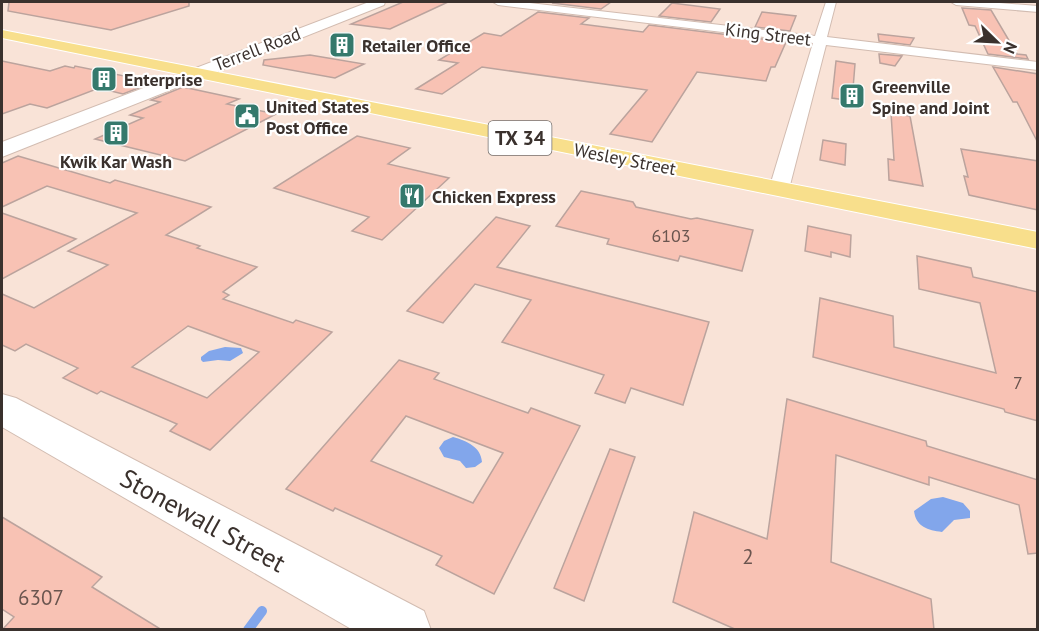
<svg xmlns="http://www.w3.org/2000/svg" width="1039" height="631" font-family="'PT Sans',sans-serif">
	<style>
		.water { fill: #82a6eb }
		.lines { fill: none; stroke-linecap: round; stroke-linejoin: round }
		.stream { stroke: #82a6eb; stroke-width: 10 }
		.building { fill: #f8c2b4; stroke: #bba39d; stroke-width: 1.5; fill-rule: evenodd }
		.minor-casing { stroke: #d2bcb1; stroke-width: 2 }
		.tertiary-casing { stroke: #d2bcb1; stroke-width: 2 }
		.primary-casing { stroke: #fff; stroke-width: 2 }
		.minor { fill: #fff; fill-rule: evenodd }
		.tertiary { fill: #fff; fill-rule: evenodd }
		.primary { fill: #f8df8c; fill-rule: evenodd }
		.labels { text-anchor: middle; dominant-baseline: central; stroke-width: 4.5; stroke-linejoin: round; paint-order: stroke }
		.far-street-label { font-size: 18px; fill: #3a312d; stroke: #fff }
		.far-poi-label { font-size: 18px; font-weight: bold; fill: #3a312d; stroke: #fff; text-anchor: start }
		.number-label { font-size: 18px; fill: #6a554f }
		.shield { fill: #fff; stroke: #756f6c; stroke-width: 1.5 }
		.shield-label { font-size: 20px; font-weight: bold; fill: #3a312d }
		.near-number-label { font-size: 21px; fill: #6a554f }
		.near-street-label { font-size: 26px; fill: #3a312d; stroke: #fff }
	</style>
	<rect width="100%" height="100%" fill="#f9e3d7"/>
	<g class="water">
		<polygon points="225,347 241,348 243,353 230,361 218,360 203,362 201,360 201,357 209,351"/>
		<path d="M453,437C467,441 481,447 482,462L475,467L466,468L460,461L444,457L439,448L444,441Z"/>
		<path d="M943,497L963,503L970,511V518L954,520L942,532C928,530 916,527 914,511L931,499Z"/>
	</g>
	<g class="lines">
		<polyline class="stream" points="248,630 262,611"/>
	</g>
	<g class="building">
		<polygon points="9,2 189,2 189,6 111,30 8,11"/>
		<polygon points="403,2 448,2 390,29 351,24"/>
		<polygon points="555,2 611,2 601,9 552,3"/>
		<polygon points="672,3 720,9 711,22 659,16"/>
		<polygon points="962,8 991,10 1017,54 1026,55 1028,59 988,54 975,26 969,25"/>
		<polygon points="538,12 589,18 581,24 643,32 649,25 786,42 775,67 771,67 766,81 697,72 652,142 610,134 647,90 482,67 442,94 416,89 458,63 439,60 484,33 501,36"/>
		<polygon points="762,12 796,16 790,31 755,27"/>
		<polygon points="878,34 914,38 910,45 879,41"/>
		<polygon points="879,54 902,56 895,66 880,63"/>
		<polygon points="310,55 364,64 335,78 263,65 264,60"/>
		<polygon points="2,61 50,71 65,66 74,68 75,66 154,82 123,94 99,88 47,108 30,104 2,114"/>
		<polygon points="836,61 855,64 852,101 832,98"/>
		<polygon points="993,67 1038,74 1038,143 1017,102 1013,102"/>
		<polygon points="183,87 239,99 227,104 276,114 185,161 95,139 143,118 130,115 160,102 151,100"/>
		<polygon points="891,113 910,116 923,186 889,180 888,159 894,160"/>
		<polygon points="357,136 410,148 388,164 449,178 382,240 352,231 369,217 274,188"/>
		<polygon points="823,140 846,144 845,165 820,160"/>
		<polygon points="961,149 1038,161 1038,210 969,195 964,176 968,177"/>
		<path d="M18,156L110,183L115,180L211,207L166,235L200,246L197,248L257,267L223,292L229,295L223,299L293,323L296,320L332,332L210,450L170,431L177,424L101,391L97,394L63,378L78,368L26,344L15,351L2,345V294L34,308L108,265L68,251L137,213L47,186L2,207V163ZM188,326L259,352L207,398L132,367Z"/>
		<polygon points="581,191 633,202 636,207 691,219 697,218 753,230 742,271 680,256 678,261 607,244 609,239 556,226"/>
		<polygon points="2,213 76,239 2,279"/>
		<polygon points="496,217 530,226 497,267 709,322 683,405 631,388 625,403 595,393 604,375 502,342 531,300 475,284 443,323 407,311"/>
		<polygon points="808,226 851,235 850,257 831,252 831,257 805,251"/>
		<polygon points="917,256 971,268 973,277 1038,292 1038,421 1005,412 1004,409 813,357 820,298 893,316 894,347 996,373 980,303 919,289"/>
		<path d="M399,360L439,373L434,379L528,413L531,408L580,426L494,594L436,565L442,556L335,508L333,511L286,489ZM406,416L503,453L473,503L371,461Z"/>
		<polygon points="787,399 926,441 927,446 1038,480 1038,553 1028,554 1019,505 929,477 929,485 836,455 831,562 931,599 934,630 737,630 673,602 694,512 767,539"/>
		<polygon points="610,449 635,457 584,601 554,588"/>
		<polygon points="2,517 102,577 92,587 162,630 2,630 14,617 2,609"/>
	</g>
	<g class="lines">
		<g class="minor-casing">
			<g id="minor">
				<polygon points="493,2 521,2 815,36 826,2 836,2 827,37 1038,62 1038,70 826,45 789,189 786,193 772,193 769,189 813,43 498,5"/>
				<polygon points="951,2 987,2 1038,6 1038,12 956,5"/>
			</g>
		</g>
		<g class="tertiary-casing">
			<g id="tertiary">
				<polygon points="369,2 385,2 384,5 2,157 2,142"/>
				<polygon points="2,394 16,398 424,611 431,630 353,630 2,427"/>
			</g>
		</g>
		<g class="primary-casing">
			<polygon id="primary" points="2,30 1038,232 1038,249 2,38"/>
		</g>
		<use href="#minor" class="minor"/>
		<use href="#tertiary" class="tertiary"/>
		<use href="#primary" class="primary"/>
	</g>
	<defs>
		<g id="building-square" transform="scale(1.35)"><rect x="-9" y="-9" width="18" height="18" rx="4" fill="#35796c" stroke="#fff"/><path d="M-4-6H4V6H1V3H-1V6H-4ZM-2.5-4.3h1.7v1.8h-1.7ZM.8-4.3h1.7v1.8H.8ZM-2.5-1h1.7V.8h-1.7ZM.8-1h1.7V.8H.8Z" fill="#fff"/></g>
		<g id="civic-square" transform="scale(1.35)"><rect x="-9" y="-9" width="18" height="18" rx="4" fill="#35796c" stroke="#fff"/><path d="M-.6-6.5H3V-4.5H.6V-3L4-1V1h2V6H-6V1h2V-1L-.6-3ZM-1.2 2.5V6h2.4V2.5Z" fill="#fff"/></g>
		<g id="restaurant-square" transform="scale(1.35)"><rect x="-9" y="-9" width="18" height="18" rx="4" fill="#35796c" stroke="#fff"/><path d="M-5-6h1v4h1v-4h1v4h1v-4h1v5L-1.5 .5V6h-2V.5L-5-1ZM5-6V6H3V1.5H1.5Q1.5-4 5-6Z" fill="#fff"/></g>
	</defs>
	<g fill-rule="evenodd">
		<use href="#building-square" x="342" y="45"/>
		<use href="#building-square" x="104" y="79"/>
		<use href="#building-square" x="852" y="96"/>
		<use href="#civic-square" x="247" y="116"/>
		<use href="#building-square" x="116" y="133"/>
		<use href="#restaurant-square" x="412" y="196"/>
	</g>
	<g class="labels">
		<g class="far-street-label">
			<text transform="translate(768 34) rotate(7)">King Street</text>
			<text transform="translate(257 49) rotate(-21)">Terrell Road</text>
			<text transform="translate(625 159) rotate(11)">Wesley Street</text>
		</g>
		<g class="far-poi-label">
			<text x="362" y="45">Retailer Office</text>
			<text x="124" y="79">Enterprise</text>
			<text x="872" y="86">Greenville<tspan x="872" dy="21">Spine and Joint</tspan></text>
			<text x="266" y="106">United States<tspan x="266" dy="21">Post Office</tspan></text>
			<text x="116" y="161" text-anchor="middle">Kwik Kar Wash</text>
			<text x="432" y="196">Chicken Express</text>
		</g>
		<g class="number-label">
			<text x="671" y="235">6103</text>
			<text x="1018" y="382">7</text>
		</g>
		<rect class="shield" x="488.5" y="121" width="63" height="34" rx="4.5"/>
		<g class="shield-label">
			<text x="520" y="138">TX 34</text>
		</g>
		<g class="near-number-label">
			<text x="748" y="556">2</text>
			<text x="41" y="597">6307</text>
		</g>
		<g class="near-street-label">
			<text transform="translate(203 520) rotate(29)">Stonewall Street</text>
		</g>
	</g>
	<rect width="1039" height="631" fill="none" stroke="#3a312d" stroke-width="6"/>
	<g transform="translate(997 42) rotate(114)" stroke="#ffffff" stroke-width="4.5" paint-order="stroke">
	<path d="M0-4.5L10 22L0 15L-10 22Z" fill="#3a312d"/>
	<text y="-9" font-size="16" font-weight="bold" text-anchor="middle" fill="#3a312d">N</text>
	</g>
</svg>
